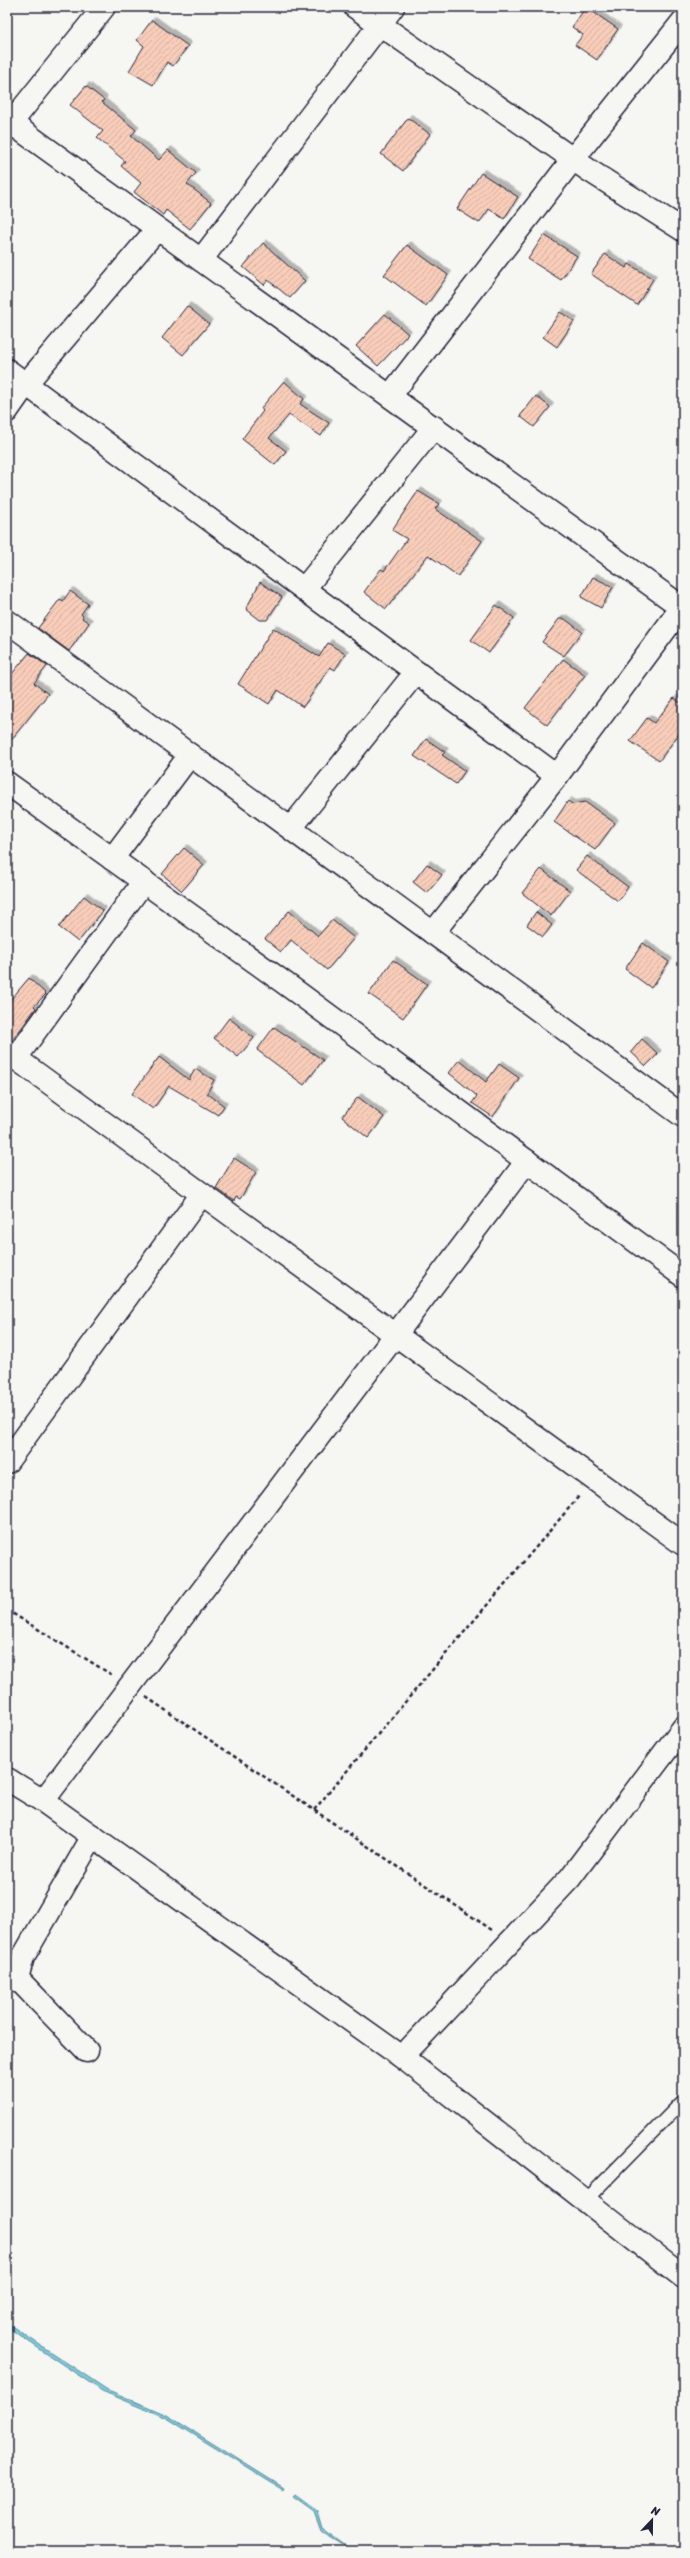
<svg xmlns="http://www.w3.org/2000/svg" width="690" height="2558" font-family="Sriracha,sans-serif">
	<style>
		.water { fill: #7ccad9; stroke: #58879a }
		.building { fill: url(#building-hatch); stroke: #22223b; filter: url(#shadow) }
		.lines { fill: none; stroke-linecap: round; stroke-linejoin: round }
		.service-casing { stroke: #22223b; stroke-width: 15 }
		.minor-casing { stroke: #22223b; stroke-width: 25 }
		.tertiary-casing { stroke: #22223b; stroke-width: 25 }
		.path { stroke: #22223b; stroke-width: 2.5; stroke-dasharray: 4 3; stroke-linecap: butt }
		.service { stroke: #f6f6f2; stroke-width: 12 }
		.minor { stroke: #f6f6f2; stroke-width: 22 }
		.tertiary { stroke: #f6f6f2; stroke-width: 22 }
	</style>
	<defs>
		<pattern id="building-hatch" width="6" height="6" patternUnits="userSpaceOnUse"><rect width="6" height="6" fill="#f8cdb9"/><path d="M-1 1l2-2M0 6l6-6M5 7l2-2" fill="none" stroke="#d4b0a0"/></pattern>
		<filter id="shadow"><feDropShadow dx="3.5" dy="-3.5" stdDeviation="0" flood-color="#0004"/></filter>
	</defs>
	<rect width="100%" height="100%" fill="#f6f6f2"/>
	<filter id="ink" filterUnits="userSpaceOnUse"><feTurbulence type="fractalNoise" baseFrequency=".025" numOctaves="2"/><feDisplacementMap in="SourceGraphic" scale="8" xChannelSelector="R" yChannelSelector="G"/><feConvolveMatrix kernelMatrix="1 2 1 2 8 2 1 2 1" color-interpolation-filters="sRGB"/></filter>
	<g filter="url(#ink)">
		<g class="water">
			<polygon points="7,2323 106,2389 167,2415 284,2488 283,2490 167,2418 102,2391 7,2327"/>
			<polygon points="295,2495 317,2511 322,2528 354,2551 321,2531 314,2512 293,2497"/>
		</g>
		<g class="building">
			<polygon points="586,7 618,29 597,60 575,45 583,35 572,27"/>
			<polygon points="152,20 188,46 173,66 167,62 153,85 129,71 144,46 137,40"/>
			<polygon points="86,86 104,100 102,102 136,130 131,136 159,160 168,150 196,173 187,184 211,203 190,229 166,210 163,215 134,192 141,183 121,166 125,161 97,138 103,131 70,105"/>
			<polygon points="408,118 430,134 403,171 381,154"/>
			<polygon points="481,173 518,197 504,219 489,209 479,223 457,209"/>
			<polygon points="544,235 577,256 561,280 528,259"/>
			<polygon points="263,243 305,281 290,298 268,280 264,285 243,267"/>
			<polygon points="407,245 448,275 426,306 384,275"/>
			<polygon points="605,254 626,268 629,264 653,279 637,305 591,274"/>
			<polygon points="187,306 209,324 183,355 162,338"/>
			<polygon points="560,312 574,321 557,347 543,337"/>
			<polygon points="385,314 408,334 378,366 356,346"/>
			<polygon points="284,381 304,399 300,404 329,423 321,436 289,415 269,438 286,451 275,465 242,439 263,411 261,408"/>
			<polygon points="536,396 550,407 534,427 520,416"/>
			<polygon points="418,491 439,504 435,509 482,541 458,576 428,555 386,609 364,592 381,569 384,571 407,539 392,530"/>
			<polygon points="593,577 613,587 601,608 581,597"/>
			<polygon points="260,582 282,597 267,620 260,620 246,609"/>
			<polygon points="70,591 88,604 81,614 83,616 82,618 89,623 69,651 38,628 60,599 63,601"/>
			<polygon points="496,605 514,618 489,653 471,640"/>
			<polygon points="559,619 565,619 582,632 564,656 542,642"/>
			<polygon points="273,628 319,657 328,643 345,654 335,670 330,667 303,707 278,690 269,704 238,684"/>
			<polygon points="29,653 47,666 34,683 48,694 7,745 7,680"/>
			<polygon points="563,659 585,675 547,725 525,708"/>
			<polygon points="674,698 683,705 683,728 659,761 630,741 647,718 654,723"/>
			<polygon points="426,739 445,752 442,755 465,771 456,784 414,756"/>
			<polygon points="568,801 572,804 585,802 615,823 595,850 554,822"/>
			<polygon points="184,848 204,865 182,891 162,874"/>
			<polygon points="587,856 628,887 618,901 576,870"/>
			<polygon points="427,864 442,875 427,893 413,882"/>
			<polygon points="541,869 570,891 551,916 522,893"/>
			<polygon points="84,896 103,911 78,942 59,927"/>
			<polygon points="289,911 318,936 332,920 354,938 327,970 291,940 281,952 265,939"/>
			<polygon points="536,912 552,925 543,937 527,925"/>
			<polygon points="643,943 669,962 651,988 625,969"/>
			<polygon points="393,960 427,984 403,1018 369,994"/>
			<polygon points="29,978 46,994 34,1006 36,1008 12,1041 7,1040 7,1004"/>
			<polygon points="229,1018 254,1038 238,1057 214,1038"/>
			<polygon points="274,1027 323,1060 304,1085 257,1050"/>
			<polygon points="642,1039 658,1054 646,1066 631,1052"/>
			<polygon points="159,1057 189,1080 195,1069 214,1080 207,1093 224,1106 218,1115 169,1086 153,1109 132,1094"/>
			<polygon points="459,1060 486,1082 499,1064 519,1078 493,1117 472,1103 477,1096 449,1073"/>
			<polygon points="358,1097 384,1117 368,1138 342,1117"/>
			<polygon points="234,1158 256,1172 240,1199 236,1197 234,1201 216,1188"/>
		</g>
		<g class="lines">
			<g class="service-casing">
				<polyline id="service" points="585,2201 683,2101"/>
			</g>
			<g class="minor-casing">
				<g id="minor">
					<polyline points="355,7 590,171 683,230"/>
					<polyline points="7,120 683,608"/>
					<polyline points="11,123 104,7"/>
					<polyline points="201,260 393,7"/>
					<polyline points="7,370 557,776"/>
					<polyline points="390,396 573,159 683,21"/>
					<polyline points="7,411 26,384 157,229"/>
					<polyline points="304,589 434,427"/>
					<polyline points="7,621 683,1116"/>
					<polyline points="7,783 297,992 683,1276"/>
					<polyline points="291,828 416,672"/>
					<polyline points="112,859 190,755"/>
					<polyline points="433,933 557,776 682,607"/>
					<polyline points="16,1058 144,881"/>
					<polyline points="7,1462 202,1194"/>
					<polyline points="7,1779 43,1801 402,2057 683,2277"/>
					<polyline points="43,1801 527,1161"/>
					<polyline points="87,2051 17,1978 23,1957 93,1836"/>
					<polyline points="402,2057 570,1878 683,1728"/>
				</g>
			</g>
			<g class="tertiary-casing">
				<polyline id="tertiary" points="7,1052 683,1544"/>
			</g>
			<g class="path">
				<polyline points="7,1610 112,1675"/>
				<polyline points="146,1697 492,1930"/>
				<polyline points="314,1810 580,1495"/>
			</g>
			<use href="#service" class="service"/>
			<use href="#minor" class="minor"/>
			<use href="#tertiary" class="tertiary"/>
		</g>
	</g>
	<rect width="690" height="2558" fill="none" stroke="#f6f6f2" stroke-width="24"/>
	<rect x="12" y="12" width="666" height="2534" fill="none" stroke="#22223b" stroke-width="1.5" filter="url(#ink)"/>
	<g transform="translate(652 2520) rotate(22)" stroke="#f6f6f2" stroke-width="3" paint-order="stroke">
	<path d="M0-3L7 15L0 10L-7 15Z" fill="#22223b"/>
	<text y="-6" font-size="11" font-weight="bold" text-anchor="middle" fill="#22223b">N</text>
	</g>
</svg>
